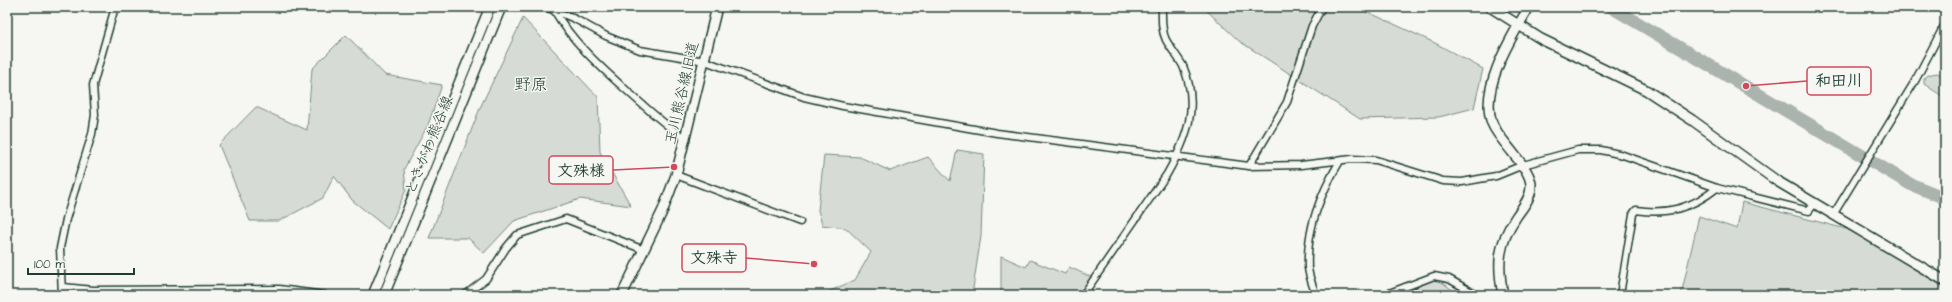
<svg xmlns="http://www.w3.org/2000/svg" width="1952" height="302" font-family="'Architects Daughter','Klee One',sans-serif">
	<style>
		.green { fill: #d6dbd6; stroke: #7a8c85 }
		.lines { fill: none; stroke-linecap: round; stroke-linejoin: round }
		.river { stroke: #aab3ae; stroke-width: 13 }
		.street-casing { stroke: #1f3d34; stroke-width: 9 }
		.secondary-casing { stroke: #1f3d34; stroke-width: 12 }
		.street { stroke: #f6f6f2; stroke-width: 6 }
		.secondary { stroke: #f6f6f2; stroke-width: 9 }
		.labels { text-anchor: middle; dominant-baseline: central; stroke-width: 3; stroke-linejoin: round; paint-order: stroke }
		.street-label { font-size: 15px; fill: #1f3d34; stroke: #f6f6f2 }
		.quarter-label { font-size: 17px; fill: #1f3d34; stroke: #f6f6f2 }
		.leader { fill: none; stroke: #d1495b; stroke-width: 1.5 }
		.callout-dot { fill: #d1495b; stroke: #f6f6f2; stroke-width: 1.5 }
		.callout { fill: #f6f6f2; stroke: #d1495b; stroke-width: 1.5 }
		.callout-label { font-size: 16px; text-anchor: middle; font-weight: bold; fill: #1f3d34 }
	</style>
	<rect width="100%" height="100%" fill="#f6f6f2"/>
	<filter id="ink" filterUnits="userSpaceOnUse"><feTurbulence type="fractalNoise" baseFrequency=".025" numOctaves="2"/><feDisplacementMap in="SourceGraphic" scale="8" xChannelSelector="R" yChannelSelector="G"/><feConvolveMatrix kernelMatrix="1 2 1 2 8 2 1 2 1" color-interpolation-filters="sRGB"/></filter>
	<g filter="url(#ink)">
		<g class="green">
			<polygon points="1203,7 1357,7 1435,43 1483,69 1474,108 1439,117 1360,119 1239,41"/>
			<polygon points="523,18 598,97 600,152 631,206 580,199 514,221 484,253 468,238 429,238 480,108"/>
			<polygon points="346,35 385,75 442,85 428,125 404,169 406,190 388,229 352,200 334,176 323,198 279,221 250,221 219,145 256,107 307,130 312,69"/>
			<polygon points="1937,73 1945,77 1945,98 1924,84 1924,78 1927,75"/>
			<polygon points="957,150 984,154 981,236 972,295 821,295 855,280 871,252 846,228 822,225 818,210 824,155 860,157 890,171 928,157 950,181"/>
			<polygon points="1742,202 1873,236 1945,283 1945,295 1681,295 1699,216 1737,229"/>
			<polygon points="1001,256 1026,267 1030,260 1065,274 1069,267 1091,277 1078,295 1001,295"/>
			<polygon points="1434,276 1459,295 1405,295"/>
		</g>
		<g class="lines">
			<polyline class="river" points="1611,7 1910,184 1945,198"/>
			<g class="street-casing">
				<g id="street">
					<polyline points="546,7 575,19 606,36 640,50 705,61 804,97 843,106 997,133 1249,166 1301,165 1352,159 1376,160 1443,181 1462,182 1496,176 1523,165 1578,150 1601,150 1623,155 1717,188 1809,211 1814,204"/>
					<path d="M554,10C572,41 597,64 624,88C644,106 663,124 686,139"/>
					<polyline points="1249,166 1287,102 1312,26 1322,7"/>
					<polyline points="676,175 800,222"/>
					<polyline points="1833,215 1915,81 1945,24"/>
					<polyline points="63,287 93,290 279,289 325,295"/>
					<polyline points="62,295 60,248 66,219 92,134 95,115 93,85 115,7"/>
					<polyline points="465,295 486,279 506,248 517,235 566,219 644,250"/>
					<path d="M1083,295L1167,174C1187,139 1200,106 1183,66C1178,57 1171,49 1166,40C1161,30 1162,18 1162,7"/>
					<path d="M1316,295C1313,287 1309,277 1308,268C1306,229 1320,194 1340,161"/>
					<polyline points="1384,295 1434,276 1449,279 1477,295"/>
					<path d="M1620,295L1633,214L1636,210C1667,215 1692,208 1717,188"/>
				</g>
			</g>
			<g class="secondary-casing">
				<g id="secondary">
					<polyline points="1490,7 1541,39 1646,90 1692,120 1777,181 1945,281"/>
					<polyline points="373,295 490,7"/>
					<polyline points="384,295 501,7"/>
					<polyline points="622,295 663,210 676,175 717,7"/>
					<path d="M1503,295C1497,264 1498,244 1516,217C1522,208 1531,198 1531,187C1532,175 1520,162 1513,153C1506,144 1496,133 1492,123C1479,88 1512,36 1529,7"/>
				</g>
			</g>
			<use href="#street" class="street"/>
			<use href="#secondary" class="secondary"/>
		</g>
	</g>
	<g class="labels">
		<g class="street-label">
			<text transform="translate(682 93) rotate(-77)">玉川熊谷線旧道</text>
			<text transform="translate(429 145) rotate(-68)">ときがわ熊谷線</text>
		</g>
		<g class="quarter-label">
			<text x="531" y="85">野原</text>
		</g>
	</g>
	<path class="leader" d="M1746 86L1807 81M674 167L613 170M814 264L746 258"/>
	<g class="callout-dot">
		<circle cx="1746" cy="86" r="4"/>
		<circle cx="674" cy="167" r="4"/>
		<circle cx="814" cy="264" r="4"/>
	</g>
	<g class="callout">
		<rect x="1807" y="67" width="64" height="28" rx="4"/>
		<rect x="549" y="156" width="64" height="28" rx="4"/>
		<rect x="682" y="244" width="64" height="28" rx="4"/>
	</g>
	<g class="callout-label">
		<text x="1839" y="86">和田川</text>
		<text x="581" y="176">文殊様</text>
		<text x="714" y="263">文殊寺</text>
	</g>
	<rect width="1952" height="302" fill="none" stroke="#f6f6f2" stroke-width="24"/>
	<rect x="12" y="12" width="1928" height="278" fill="none" stroke="#1f3d34" stroke-width="1.5" filter="url(#ink)"/>
	<path d="M28 268v6h106v-6" fill="none" stroke="#1f3d34" stroke-width="2"/>
	<text x="34" y="268" font-size="12" fill="#1f3d34" stroke="#f6f6f2" stroke-width="3" paint-order="stroke">100 m</text>
</svg>
